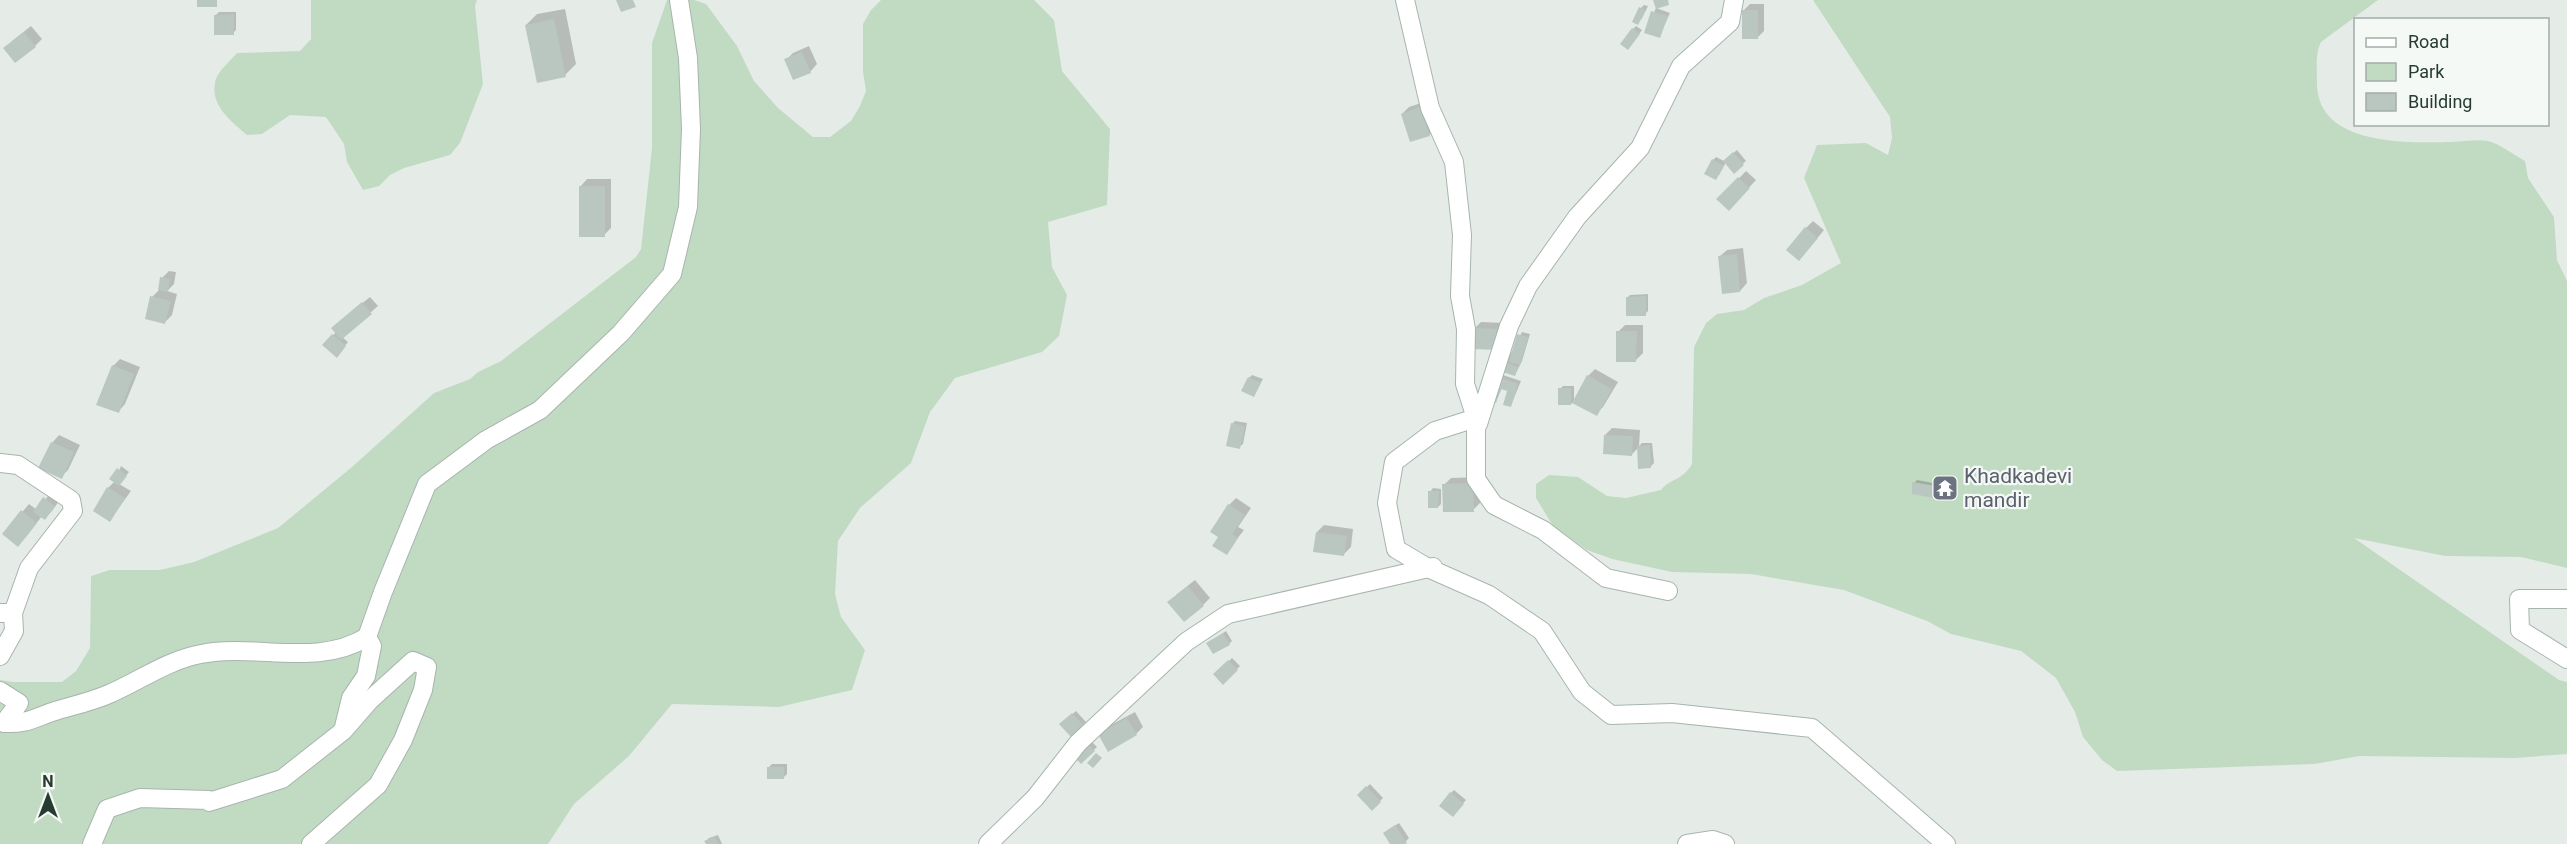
<svg xmlns="http://www.w3.org/2000/svg" width="2567" height="844" font-family="Roboto,sans-serif">
	<style>
		.green { fill: #c1dbc3 }
		.shadow { fill: #0003 }
		.building { fill: #bac7c0 }
		.lines { fill: none; stroke-linecap: round; stroke-linejoin: round }
		.minor-casing { stroke: #a8b4ae; stroke-width: 20 }
		.minor { stroke: #fff; stroke-width: 18 }
		.labels { text-anchor: middle; dominant-baseline: central; stroke-width: 4.5; stroke-linejoin: round; paint-order: stroke }
		.worship-label { font-size: 21px; fill: #5b616d; stroke: #f5f9f6; text-anchor: start }
	</style>
	<rect width="100%" height="100%" fill="#e5ece8"/>
	<g class="green">
		<path d="M311,0H477L475,6L483,84L460,143L450,155L404,168L390,175L379,186L363,190L347,162L344,144L326,117L290,115L262,134L247,135C231,121 208,104 216,79C219,70 231,60 237,53L300,51L311,39Z"/>
		<polygon points="667,0 694,0 706,4 737,46 754,81 778,108 813,137 830,137 851,121 860,106 866,91 863,72 863,24 871,10 881,0 1034,0 1054,20 1062,71 1110,129 1107,205 1048,222 1052,267 1067,295 1059,336 1042,352 955,378 930,412 911,463 860,508 838,541 835,594 841,617 865,650 852,690 779,707 672,704 629,756 574,804 548,844 0,844 0,680 13,682 62,682 76,671 90,648 91,576 110,570 160,570 194,562 278,528 352,467 434,393 470,379 478,372 501,361 636,257 641,249 652,148 652,43"/>
		<path d="M1813,0H2378L2321,42C2315,55 2317,68 2317,83C2317,146 2407,143 2451,142C2463,141 2478,139 2488,141C2500,144 2514,155 2525,161L2528,178L2554,217L2557,260L2567,281V568L2521,557L2445,556L2354,538L2559,680L2567,682V754L2515,758L2359,756L2315,764L2117,771L2102,760L2083,737L2075,712L2056,678L2021,651L1951,634L1927,621L1844,590L1751,574L1672,572L1612,559L1587,550L1553,526L1536,498V484L1549,475L1578,477L1607,496L1626,498L1661,490C1670,478 1681,482 1692,464L1694,347L1706,323L1717,314L1744,310L1764,298L1802,285L1841,263L1804,178L1817,145L1866,143L1888,155L1892,138L1890,117Z"/>
	</g>
	<g class="shadow">
		<polygon points="1750,4 1764,4 1764,31 1757,38 1743,11"/>
		<polygon points="1644,5 1648,6 1641,20 1641,8"/>
		<polygon points="1656,8 1670,13 1659,37 1645,32"/>
		<polygon points="565,9 576,64 565,75 526,25 537,14"/>
		<polygon points="219,12 236,12 236,30 233,33 216,15"/>
		<polygon points="31,26 42,39 35,46 12,41"/>
		<polygon points="1636,26 1642,30 1631,45 1633,29"/>
		<polygon points="809,46 817,64 810,72 786,60 793,53"/>
		<polygon points="1427,101 1436,128 1429,135 1402,114 1409,107"/>
		<polygon points="1737,150 1746,161 1734,171 1726,162 1719,175 1713,160 1716,157 1724,161"/>
		<polygon points="1746,171 1756,180 1729,209 1719,199"/>
		<polygon points="587,179 611,179 611,228 604,235 580,187"/>
		<polygon points="1813,221 1824,230 1806,252 1806,228"/>
		<polygon points="1743,248 1747,283 1740,291 1719,257 1727,250"/>
		<polygon points="169,271 176,272 174,284 167,291 177,294 172,315 165,322 152,297 159,290 162,278"/>
		<polygon points="1648,294 1648,311 1645,314 1627,298 1630,295"/>
		<polygon points="370,297 378,306 342,337 348,342 340,352 325,345 336,332 340,321"/>
		<polygon points="1481,322 1505,323 1504,342 1474,329"/>
		<polygon points="1625,325 1643,325 1643,353 1636,360 1618,332"/>
		<polygon points="1522,332 1530,334 1522,361 1515,375 1506,363"/>
		<polygon points="120,359 140,367 125,404 118,412 113,366"/>
		<polygon points="1595,369 1618,382 1603,407 1596,414 1588,376"/>
		<polygon points="1252,375 1263,379 1253,396 1249,378"/>
		<polygon points="1503,375 1521,381 1511,405 1509,390 1502,388 1496,401"/>
		<polygon points="1563,386 1574,386 1574,402 1571,404 1560,389"/>
		<polygon points="1235,421 1247,423 1243,444 1239,447 1232,424"/>
		<polygon points="1612,428 1640,430 1639,446 1642,443 1652,443 1654,463 1650,467 1638,448 1632,454 1605,435"/>
		<polygon points="59,435 80,445 68,470 61,477 52,443"/>
		<polygon points="121,466 129,472 119,484 131,491 110,520 108,488 115,481"/>
		<polygon points="1480,477 1480,503 1473,510 1444,485 1451,478"/>
		<polygon points="1917,480 1938,484 1937,493 1934,496 1914,483"/>
		<polygon points="1433,488 1441,489 1441,504 1438,507 1430,492"/>
		<polygon points="52,491 61,498 52,511 45,518 42,516 25,538 4,534 29,504 37,510"/>
		<polygon points="1236,498 1251,508 1238,527 1244,530 1226,553 1220,537 1229,505"/>
		<polygon points="1324,525 1353,529 1351,547 1344,554 1317,532"/>
		<polygon points="1195,580 1210,598 1203,605 1176,595"/>
		<polygon points="1226,631 1232,641 1229,644 1208,643"/>
		<polygon points="1232,658 1240,666 1223,683 1215,674"/>
		<polygon points="1076,711 1086,722 1071,735 1061,724"/>
		<polygon points="1135,712 1143,727 1136,734 1100,734 1107,727"/>
		<polygon points="1091,741 1097,747 1081,762 1076,757"/>
		<polygon points="772,764 787,764 787,774 784,777 769,767"/>
		<polygon points="1370,784 1383,798 1372,809 1359,795"/>
		<polygon points="1454,790 1466,800 1453,815 1451,793"/>
		<polygon points="1399,823 1409,838 1403,844 1392,844 1388,830"/>
		<polygon points="718,835 722,844 707,844 706,841 709,838"/>
	</g>
	<g class="building">
		<rect x="197" y="0" width="20" height="7"/>
		<polygon points="616,0 633,0 636,7 621,12"/>
		<polygon points="1653,0 1668,0 1669,5 1656,9"/>
		<polygon points="1639,7 1646,10 1638,25 1632,22"/>
		<rect x="1742" y="10" width="16" height="29"/>
		<polygon points="1651,11 1668,16 1660,38 1644,33"/>
		<polygon points="234,14 234,35 214,35 214,15"/>
		<polygon points="554,19 566,77 537,83 525,25"/>
		<polygon points="1632,28 1640,34 1628,50 1620,44"/>
		<polygon points="24,32 36,47 15,63 3,48"/>
		<polygon points="802,52 811,73 793,80 784,59"/>
		<polygon points="1420,107 1430,136 1410,142 1401,114"/>
		<polygon points="1733,152 1744,165 1734,174 1723,161"/>
		<polygon points="1712,159 1724,166 1716,180 1704,174"/>
		<polygon points="1738,177 1750,188 1729,211 1716,199"/>
		<rect x="579" y="186" width="26" height="51"/>
		<polygon points="1805,227 1818,238 1799,261 1786,250"/>
		<polygon points="1737,254 1740,292 1722,294 1718,256"/>
		<polygon points="160,277 170,279 168,292 158,290"/>
		<polygon points="150,296 171,301 165,324 145,319"/>
		<polygon points="1646,296 1646,316 1626,316 1626,297"/>
		<polygon points="362,302 372,314 341,340 331,328"/>
		<polygon points="1472,328 1498,329 1497,350 1471,349"/>
		<polygon points="1616,331 1637,331 1636,362 1616,362"/>
		<polygon points="332,334 346,346 337,358 322,345"/>
		<polygon points="1517,334 1528,337 1520,365 1509,362"/>
		<polygon points="1505,362 1518,367 1515,376 1502,372"/>
		<polygon points="112,365 134,374 119,413 96,405"/>
		<polygon points="1587,375 1612,389 1597,416 1572,403"/>
		<polygon points="1248,377 1261,383 1254,397 1241,391"/>
		<polygon points="1498,377 1518,384 1511,407 1503,405 1507,391 1501,389 1496,403 1491,401"/>
		<rect x="1558" y="388" width="13" height="17"/>
		<polygon points="1231,423 1245,426 1240,449 1226,446"/>
		<polygon points="1604,435 1633,436 1632,456 1603,454"/>
		<polygon points="51,442 74,452 62,479 38,468"/>
		<polygon points="1650,445 1651,468 1638,469 1637,446"/>
		<polygon points="117,468 127,476 119,486 109,479"/>
		<polygon points="1912,482 1936,486 1934,498 1912,494"/>
		<polygon points="1473,483 1474,512 1443,512 1442,484"/>
		<polygon points="107,487 125,498 110,522 93,511"/>
		<polygon points="1428,491 1439,491 1438,508 1428,508"/>
		<polygon points="43,497 55,506 45,520 33,512"/>
		<polygon points="1228,504 1245,515 1232,534 1238,538 1227,555 1212,546 1218,537 1210,532"/>
		<polygon points="21,510 37,523 18,547 2,534"/>
		<polygon points="1316,532 1347,536 1344,556 1313,552"/>
		<polygon points="1188,586 1204,606 1184,622 1167,602"/>
		<polygon points="1223,633 1230,645 1213,654 1206,643"/>
		<polygon points="1228,660 1238,670 1223,685 1213,674"/>
		<polygon points="1072,713 1084,726 1071,737 1059,724"/>
		<polygon points="1127,718 1137,735 1108,752 1098,734"/>
		<polygon points="1087,743 1095,751 1081,764 1074,757"/>
		<polygon points="1096,753 1102,758 1093,768 1087,763"/>
		<rect x="767" y="767" width="17" height="12"/>
		<polygon points="1366,786 1381,802 1372,811 1357,795"/>
		<polygon points="1450,792 1464,804 1453,817 1439,806"/>
		<polygon points="1395,825 1407,843 1405,844 1390,844 1383,833"/>
		<polygon points="715,837 718,844 706,844 704,841"/>
	</g>
	<g class="lines">
		<g class="minor-casing">
			<g id="minor">
				<polyline points="1405,0 1430,108 1454,162 1462,235 1460,296 1466,329 1465,384 1476,418 1476,479 1494,505 1543,530 1606,578 1668,591"/>
				<polyline points="1476,418 1435,431 1394,462 1387,503 1396,549 1428,568 1489,595 1542,631 1582,692 1611,715 1672,713 1812,728 1946,844"/>
				<polyline points="1478,424 1509,326 1528,286 1577,217 1640,148 1681,66 1730,22 1734,0"/>
				<polyline points="0,463 18,465 71,500 73,511 29,568 13,613"/>
				<polyline points="2567,599 2519,599 2520,630 2567,659"/>
				<polyline points="0,613 13,613 14,631 0,656"/>
				<path d="M0,691L19,703L4,723C26,724 32,719 52,712C71,706 91,702 109,694C139,681 168,660 201,654C256,643 316,668 367,637"/>
				<polyline points="343,731 351,698 366,676 372,646 367,637 383,592 427,484 486,440 540,410 621,333 672,274 688,207 691,129 688,58 679,0"/>
				<polyline points="92,844 107,809 140,798 209,800 209,802 282,779 343,731 370,700 413,661 427,667 423,690 403,740 378,785 311,844"/>
				<polyline points="988,844 1035,798 1078,743 1186,642 1228,614 1433,567"/>
				<polyline points="1687,844 1713,840 1725,844"/>
			</g>
		</g>
		<use href="#minor" class="minor"/>
	</g>
	<defs>
		<g id="temple-square" transform="scale(1.35)"><rect x="-9" y="-9" width="18" height="18" rx="4" fill="#6b7280" stroke="#f5f9f6"/><path d="M0-6L5-2H3V0L6.5 2.5H4V6H1.5V3h-3V6H-4V2.5H-6.5L-3 0V-2H-5Z" fill="#fff"/></g>
	</defs>
	<g fill-rule="evenodd">
		<use href="#temple-square" x="1945" y="488"/>
	</g>
	<g class="labels">
		<g class="worship-label">
			<text x="1964" y="476">Khadkadevi<tspan x="1964" dy="24">mandir</tspan></text>
		</g>
	</g>
	<rect x="2354" y="18" width="195" height="108" fill="#f5f9f6" stroke="#a2ada8" stroke-width="1.5"/>
	<rect x="2366" y="38" width="30" height="9" fill="#ffffff" stroke="#a2ada8" stroke-width="1.5"/>
	<text x="2408" y="48" font-size="18" fill="#263c32">Road</text>
	<rect x="2366" y="63" width="30" height="18" fill="#c1dbc3" stroke="#a2ada8" stroke-width="1.5"/>
	<text x="2408" y="78" font-size="18" fill="#263c32">Park</text>
	<rect x="2366" y="93" width="30" height="18" fill="#bac7c0" stroke="#a2ada8" stroke-width="1.5"/>
	<text x="2408" y="108" font-size="18" fill="#263c32">Building</text>
	<g transform="translate(48 796)" stroke="#f5f9f6" stroke-width="4.5" paint-order="stroke">
	<path d="M0-4.5L10 22L0 15L-10 22Z" fill="#263c32"/>
	<text y="-9" font-size="16" font-weight="bold" text-anchor="middle" fill="#263c32">N</text>
	</g>
</svg>
